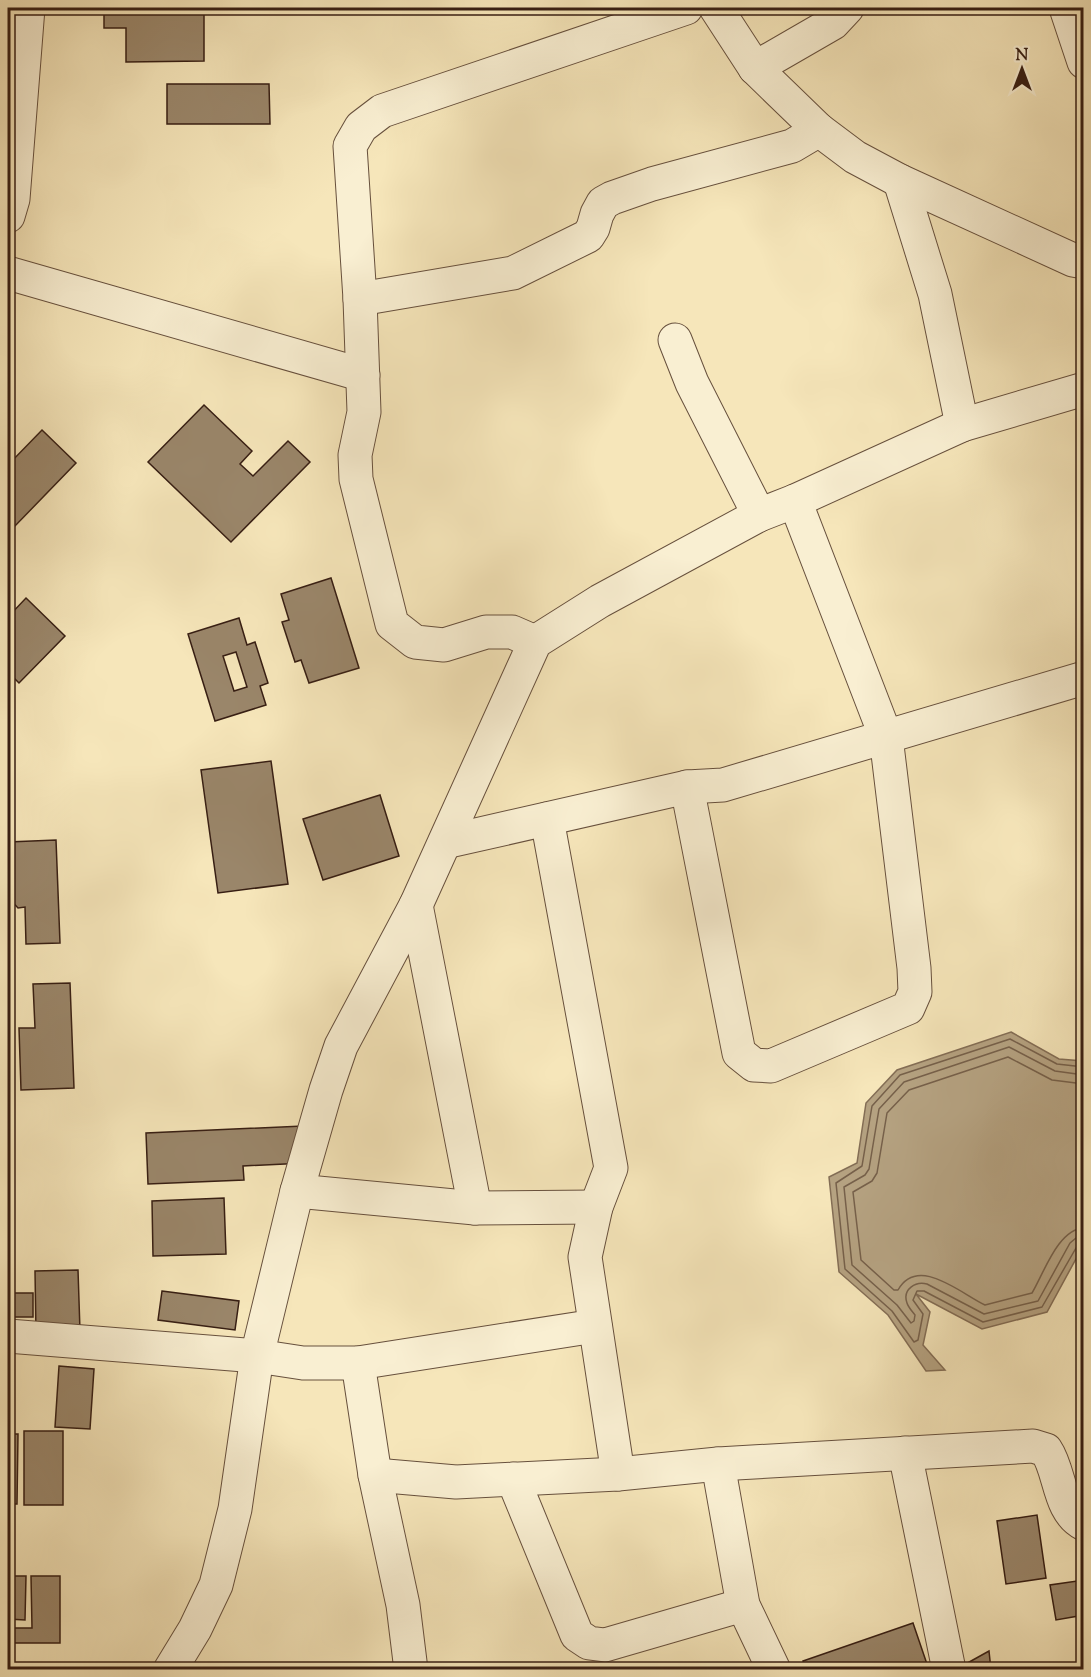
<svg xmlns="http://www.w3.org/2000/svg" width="1091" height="1677" font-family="'Sorts Mill Goudy',serif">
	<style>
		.water { fill: #b5a281; stroke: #836d55; stroke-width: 1.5 }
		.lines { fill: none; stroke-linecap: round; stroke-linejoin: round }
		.shore { stroke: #76604a; stroke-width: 1.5 }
		.building { fill: #9a866a; stroke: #371e13; stroke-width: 1.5; fill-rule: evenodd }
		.minor-casing { stroke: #67503d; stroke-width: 35 }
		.minor { stroke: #f9efd2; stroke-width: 33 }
	</style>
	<rect width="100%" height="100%" fill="#f6e6ba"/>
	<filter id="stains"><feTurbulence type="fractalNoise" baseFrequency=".00333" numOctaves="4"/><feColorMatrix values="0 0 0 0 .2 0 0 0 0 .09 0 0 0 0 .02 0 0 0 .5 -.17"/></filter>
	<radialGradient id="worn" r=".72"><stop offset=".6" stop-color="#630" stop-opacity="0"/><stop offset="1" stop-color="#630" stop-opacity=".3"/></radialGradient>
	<polygon class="water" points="1011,1032 1059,1059 1083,1061 1083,1246 1047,1312 982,1329 916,1294 930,1312 923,1345 945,1370 926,1371 888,1315 839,1272 829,1177 857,1163 866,1103 897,1070"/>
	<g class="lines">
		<g class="shore">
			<polyline points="1084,1067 1057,1064 1010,1039 900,1075 872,1106 862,1166 836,1183 845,1269 892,1311 914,1342 918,1340 923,1314 913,1300 917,1291 924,1291 983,1322 1042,1307 1076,1248 1084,1245"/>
			<path d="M1084,1075L1055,1071L1009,1047L904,1082L879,1109L869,1169L865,1175L844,1187L852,1265L897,1305L911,1323L914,1321L915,1315C912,1311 908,1307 907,1303C902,1289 916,1281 927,1284L984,1314L1038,1301L1070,1243L1076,1238L1084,1237"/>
			<path d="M1084,1084L1052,1080L1008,1057L909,1090L887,1113L877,1173L872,1181L853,1192L861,1260L894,1290H898C918,1255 960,1293 985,1305L1032,1293C1044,1273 1058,1229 1084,1228"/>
		</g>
	</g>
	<g class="building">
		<polygon points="104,8 204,8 204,61 126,62 126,28 104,28"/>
		<polygon points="167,84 269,84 270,124 167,124"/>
		<polygon points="204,405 252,451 240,464 253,476 288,441 310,462 231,542 148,462"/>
		<polygon points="42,430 76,463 15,526 8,518 8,465"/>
		<polygon points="331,578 359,668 309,683 301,660 295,662 282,622 289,620 281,594"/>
		<polygon points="26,598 65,636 19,683 8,672 8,617"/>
		<path d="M239,618L247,645L255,642L268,683L260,686L266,705L215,721L188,634ZM236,652L247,687L234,691L223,656Z"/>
		<polygon points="271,761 288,884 218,893 201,770"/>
		<polygon points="380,795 399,856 323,880 303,819"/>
		<polygon points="56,840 60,943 26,944 25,907 18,908 8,897 8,842"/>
		<polygon points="70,983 74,1088 21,1090 19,1028 35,1028 33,984"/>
		<polygon points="303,1126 305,1163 243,1166 244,1180 148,1184 146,1133"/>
		<polygon points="224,1198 226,1254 153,1256 152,1201"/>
		<polygon points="78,1270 80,1331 36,1333 35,1271"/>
		<polygon points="162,1291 239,1301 235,1330 158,1320"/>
		<rect x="8" y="1293" width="25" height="24"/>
		<polygon points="59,1366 94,1369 90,1429 55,1427"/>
		<rect x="24" y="1431" width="39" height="74"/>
		<polygon points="8,1434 18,1434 17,1504 8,1504"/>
		<polygon points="1037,1515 1046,1578 1006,1584 997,1521"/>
		<polygon points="8,1576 26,1576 25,1620 8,1619"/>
		<polygon points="31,1576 60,1576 60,1643 8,1643 8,1628 32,1628"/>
		<polygon points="1084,1580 1084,1615 1056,1620 1050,1585"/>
		<polygon points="913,1623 929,1670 806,1670 803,1661"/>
		<polygon points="989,1651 991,1670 962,1670 962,1666"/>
	</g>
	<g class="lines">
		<g class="minor-casing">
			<g id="minor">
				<polyline points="716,8 755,68 819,130 855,157 900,181 1073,260 1084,262"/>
				<polyline points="1066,8 1084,62"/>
				<polyline points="755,68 833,23 847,8"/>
				<polyline points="900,181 935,294 962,425"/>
				<polyline points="8,216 13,199 28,8"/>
				<polyline points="8,273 363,375"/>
				<polyline points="360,299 513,273 588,236 593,228 597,214 603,203 612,198 652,184 792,146 819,130"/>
				<polyline points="675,340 692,383 759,515"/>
				<polyline points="535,642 512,632 486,632 444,645 415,642 392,624 356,479 355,455 364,412 360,299 350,146 361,127 382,111 686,8"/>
				<polyline points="687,787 739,1053 754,1065 771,1066 908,1008 915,992 914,968 886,737 795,501"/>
				<polyline points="547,819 611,1168 596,1207 585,1257 618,1474"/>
				<polyline points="445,842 687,787 723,785 1084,678"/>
				<polyline points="416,905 475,1208"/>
				<polyline points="297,1191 475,1208 596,1207"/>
				<polyline points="8,1336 257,1356 303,1363 358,1363 595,1326"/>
				<polyline points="358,1363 375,1475 403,1605 411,1670"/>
				<polyline points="905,1453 949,1670"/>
				<polyline points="718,1464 743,1605 774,1670"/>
				<path d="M375,1475L456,1482L618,1474L718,1464L1033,1446L1046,1450C1061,1472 1058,1511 1084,1524"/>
				<polyline points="513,1479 577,1635 589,1643 605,1645 743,1605"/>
				<polyline points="170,1670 195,1629 216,1585 235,1509 257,1356 297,1191 326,1090 341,1046 416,905 535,642 600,601 759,515 795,501 962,425 1084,389"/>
			</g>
		</g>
		<use href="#minor" class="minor"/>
	</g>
	<rect width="1091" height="1677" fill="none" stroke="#f6e6ba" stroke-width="30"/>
	<rect x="9" y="9" width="1073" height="1659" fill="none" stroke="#371e13" stroke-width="3"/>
	<rect x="15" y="15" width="1061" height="1647" fill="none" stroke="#371e13" stroke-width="1.5"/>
	<g transform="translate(1022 69)" stroke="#f9efd2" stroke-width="4.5" paint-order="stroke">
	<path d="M0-4.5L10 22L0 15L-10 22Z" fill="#371e13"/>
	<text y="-9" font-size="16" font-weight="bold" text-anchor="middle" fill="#371e13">N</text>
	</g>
	<rect width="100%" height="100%" filter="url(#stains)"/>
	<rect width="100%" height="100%" fill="url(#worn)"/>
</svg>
